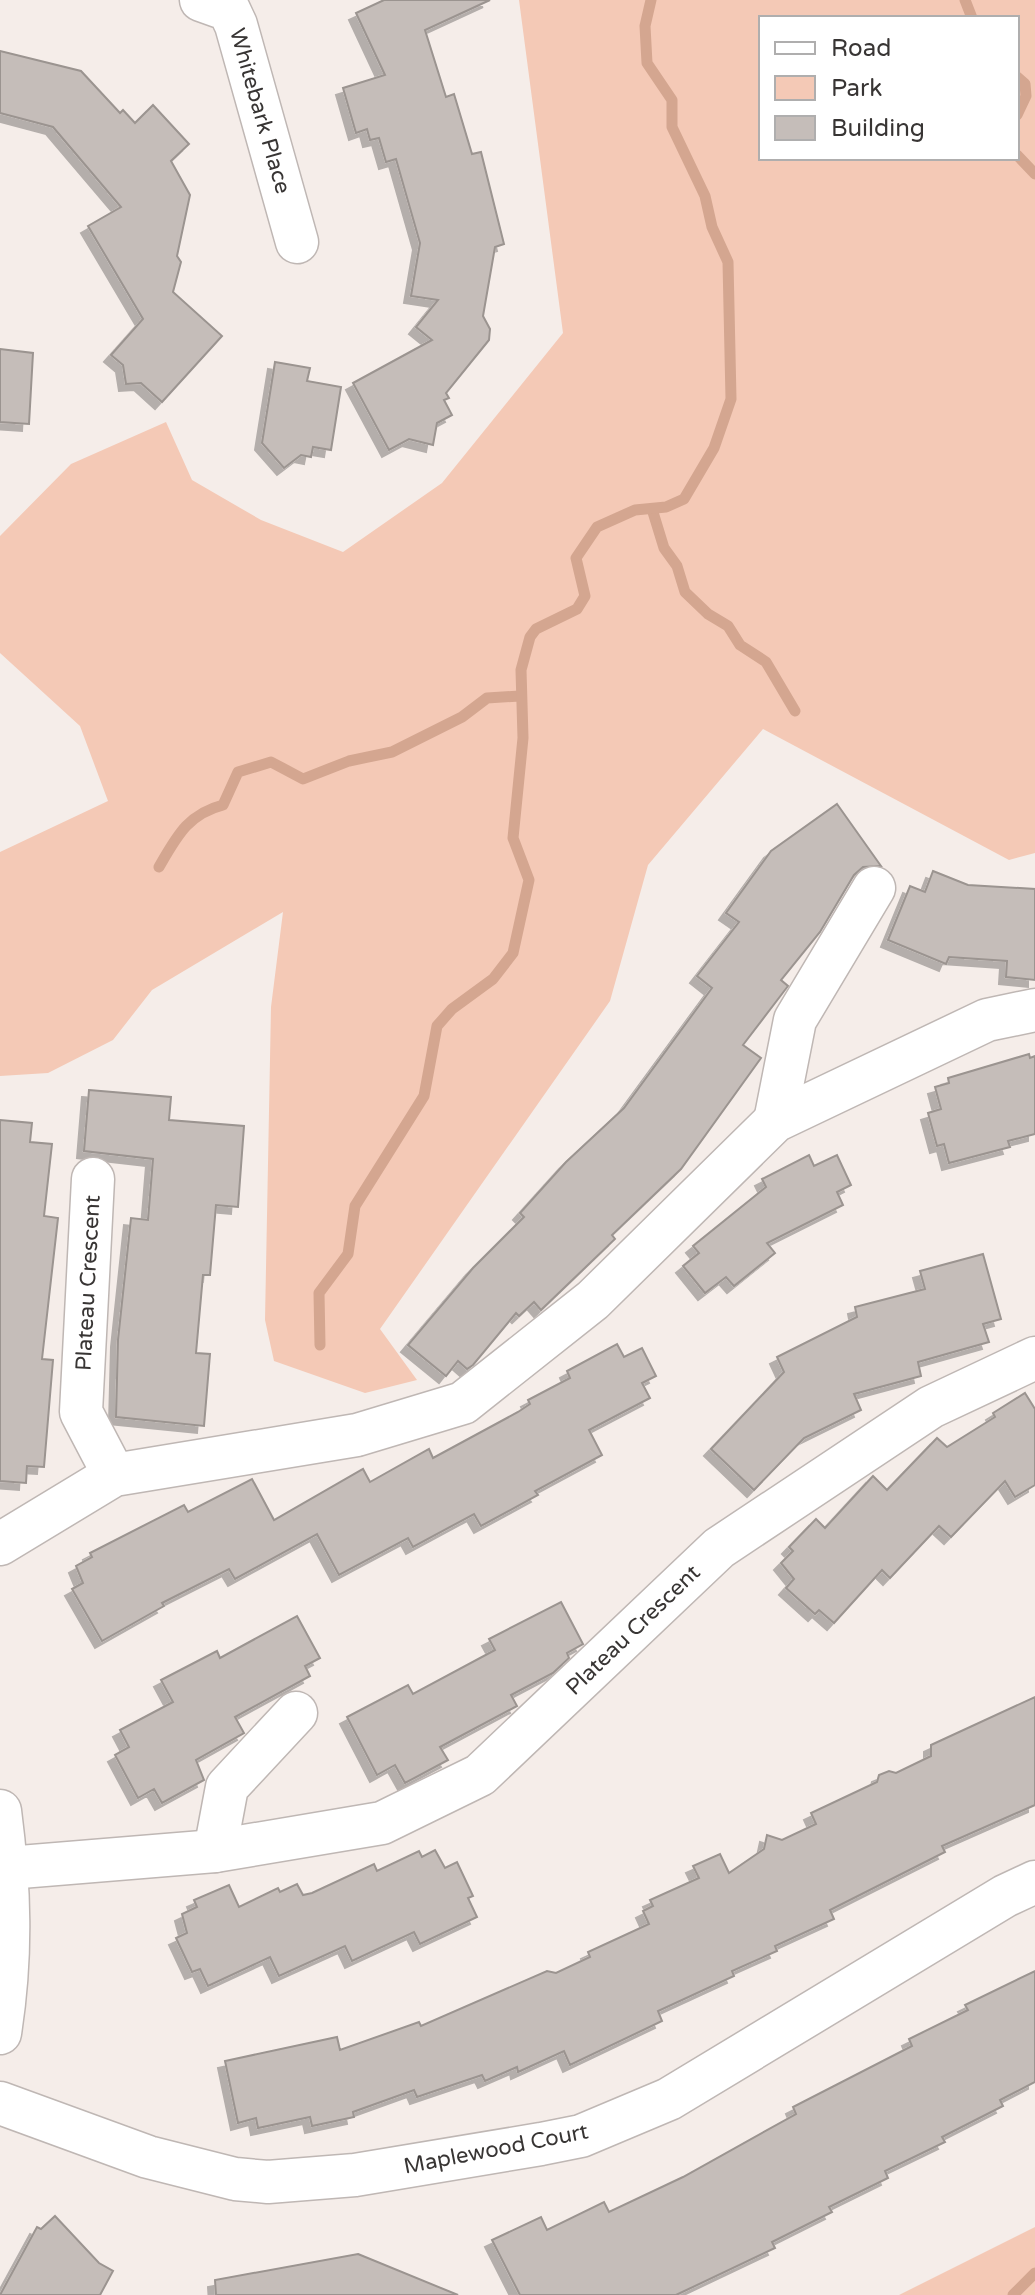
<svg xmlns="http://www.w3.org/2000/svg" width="1035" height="2295" font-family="'Varela Round',sans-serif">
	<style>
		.green { fill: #f4c9b6; fill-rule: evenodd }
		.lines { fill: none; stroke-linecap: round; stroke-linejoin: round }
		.stream { stroke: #d4a690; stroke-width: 11 }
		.building { fill: #c5bdb9; stroke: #9b9490; stroke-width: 2; filter: url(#shadow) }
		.minor-casing { stroke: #bfb7b4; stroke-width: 45 }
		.minor { stroke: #fff; stroke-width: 42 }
		.labels { text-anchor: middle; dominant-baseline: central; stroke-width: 7; stroke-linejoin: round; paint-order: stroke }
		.street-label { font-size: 22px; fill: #383534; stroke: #fff }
	</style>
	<defs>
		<filter id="shadow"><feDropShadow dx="-7" dy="7" stdDeviation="0" flood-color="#0004"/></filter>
	</defs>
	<rect width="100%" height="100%" fill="#f5ede9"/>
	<g class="green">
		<path d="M519,0H1035V853L1009,860L763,729L648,865L610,1001L380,1329L417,1380L365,1393L274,1361L265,1320L271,1007L283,912L152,990L113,1040L48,1073L0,1076V852L108,801L80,726L0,653V536L71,464L166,422L192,480L261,520L343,552L442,483L563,333ZM1017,18V158H761V18Z"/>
		<polygon points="1035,2227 1035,2295 899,2295"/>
	</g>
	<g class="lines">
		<g class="stream">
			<polyline points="965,0 972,18"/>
			<polyline points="1017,77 1025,84 1026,96 1017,115"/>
			<polyline points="1017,155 1035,174"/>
			<polyline points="652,509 664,548 677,566 685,592 708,614 728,626 740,645 766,662 795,711"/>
			<path d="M159,867C177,836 188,814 223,805L238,772L271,762L303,779L349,761L392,752L462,717L487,698L520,696"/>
			<polyline points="320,1345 319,1293 348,1254 355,1206 424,1096 437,1026 452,1009 493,979 513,953 529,880 513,838 523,738 521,670 530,637 536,629 577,609 585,596 576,558 597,527 635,510 666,507 684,499 714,448 731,399 728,262 712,227 705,196 672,127 672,100 647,63 645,26 651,0"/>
			<polyline points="1013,2295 1035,2273"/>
		</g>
	</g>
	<g class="building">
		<polygon points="384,0 490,0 425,30 446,97 454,94 472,154 481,152 504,244 495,247 483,316 490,329 489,340 446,393 449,398 444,400 452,415 437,423 433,445 409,439 389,450 353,383 432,340 416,327 438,300 411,296 420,243 396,159 386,162 379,138 370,140 367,129 356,133 343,88 385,75 356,13"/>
		<polygon points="0,51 81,71 120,113 123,110 135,123 153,105 189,144 171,161 190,195 177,256 181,262 173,292 222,336 162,402 141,383 126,384 123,365 111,355 143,319 88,226 121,207 53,127 0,113"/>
		<polygon points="0,349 33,353 29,424 0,422"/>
		<polygon points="275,362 310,368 307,381 341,387 331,450 313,447 311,457 301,455 284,468 262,443"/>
		<polygon points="837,804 881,866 863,867 854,875 820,932 781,980 788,986 743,1045 761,1058 681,1169 612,1235 615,1239 541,1310 534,1302 519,1316 516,1313 473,1365 467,1369 458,1361 446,1376 408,1345 473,1268 524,1217 520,1213 566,1162 624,1108 712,988 697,976 739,922 726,913 771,851"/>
		<polygon points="933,871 968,885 1035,889 1035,980 1006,977 1007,961 949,957 946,964 888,940 910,886 925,892"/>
		<polygon points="1029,1054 1030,1058 1035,1056 1035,1134 1008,1141 1010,1147 949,1163 944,1144 937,1146 928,1113 941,1109 935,1087 949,1083 948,1078"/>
		<polygon points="89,1090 171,1097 169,1120 244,1126 238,1207 216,1205 210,1275 203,1275 196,1353 210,1354 204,1426 116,1417 118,1340 131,1218 148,1220 153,1159 84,1151"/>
		<polygon points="0,1120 32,1123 30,1142 52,1144 44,1216 58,1218 42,1359 53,1360 44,1467 27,1466 26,1483 0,1481"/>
		<polygon points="809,1155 814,1166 837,1155 851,1185 837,1192 843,1205 767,1243 775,1253 734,1286 726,1277 705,1293 683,1266 699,1253 693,1246 766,1187 762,1179"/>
		<polygon points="983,1254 1001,1319 983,1324 989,1342 918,1362 921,1376 854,1394 861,1410 804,1438 754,1490 711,1449 784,1372 777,1357 857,1317 855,1307 925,1289 920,1271"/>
		<polygon points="617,1344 624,1357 642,1348 656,1376 642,1383 650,1398 589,1430 602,1455 535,1491 538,1495 481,1526 474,1514 413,1547 408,1538 339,1575 317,1534 235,1579 229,1569 162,1603 164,1606 102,1641 72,1589 83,1583 76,1566 92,1557 90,1553 184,1505 188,1512 252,1479 274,1520 363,1469 370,1482 429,1449 433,1458 518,1412 530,1404 528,1400 570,1378 567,1371"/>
		<polygon points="1025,1393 1035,1409 1035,1485 1015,1497 1005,1481 951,1537 939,1526 890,1578 882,1570 834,1623 819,1610 815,1614 786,1588 794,1579 781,1563 793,1551 789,1547 816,1519 825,1528 873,1476 887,1490 937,1438 947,1447 995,1417 993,1413"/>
		<polygon points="561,1602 583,1644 567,1653 569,1658 553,1673 511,1695 517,1706 440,1747 448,1760 405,1783 395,1765 377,1775 347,1717 408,1685 413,1694 495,1650 489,1639"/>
		<polygon points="297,1616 320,1658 305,1666 310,1676 235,1717 244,1733 196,1760 204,1780 162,1803 154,1789 138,1798 115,1755 129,1747 120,1730 173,1702 161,1680 217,1651 220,1658"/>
		<polygon points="1035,1697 1035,1805 942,1846 945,1852 830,1910 834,1919 775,1946 777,1951 732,1971 734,1976 658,2011 662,2021 570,2065 564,2051 518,2072 517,2067 485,2081 482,2075 417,2097 414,2090 353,2112 354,2117 312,2126 310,2117 258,2128 256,2118 238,2123 225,2061 337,2037 340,2050 419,2022 421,2026 547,1971 556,1973 590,1957 588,1952 649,1924 643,1911 653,1906 650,1900 699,1878 693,1866 720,1854 729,1873 764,1849 767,1835 782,1840 816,1824 811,1813 877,1782 879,1775 889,1771 896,1773 931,1756 931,1745"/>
		<polygon points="435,1850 445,1868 457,1862 473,1896 468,1898 477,1917 420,1944 414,1932 352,1961 345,1946 279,1976 270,1957 208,1986 200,1969 192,1972 176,1938 187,1933 182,1914 197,1907 194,1900 229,1885 239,1907 278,1888 280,1892 297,1884 303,1895 312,1893 374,1864 377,1871 419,1851 422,1857"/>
		<polygon points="1035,1971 1035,2082 1000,2100 1003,2106 942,2137 945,2142 885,2171 888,2178 829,2207 832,2212 772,2242 775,2248 676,2295 520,2295 492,2240 541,2217 547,2230 604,2202 609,2212 683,2177 796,2114 793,2107 912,2046 909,2039 968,2010 965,2005"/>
		<polygon points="55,2216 99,2263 113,2271 100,2295 0,2295 37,2227 41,2229"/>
		<polygon points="358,2254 458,2295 216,2295 215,2280"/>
	</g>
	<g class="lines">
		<g class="minor-casing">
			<g id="minor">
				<polyline points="201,0 229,10 236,25 297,242"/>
				<polyline points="775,1121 795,1020 874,888"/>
				<polyline points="93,1179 81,1412 114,1475"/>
				<polyline points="0,1544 114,1475 357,1435 463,1403 593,1300 775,1121 987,1020 1035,1010"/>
				<path d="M0,1811C10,1887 12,1957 0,2033"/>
				<polyline points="215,1851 227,1787 296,1713"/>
				<polyline points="8,1868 215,1851 382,1823 480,1775 719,1548 931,1407 1035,1358"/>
				<polyline points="0,2103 148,2157 235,2179 268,2182 355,2175 541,2144 581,2136 669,2099 1005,1896 1035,1882"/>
			</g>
		</g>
		<use href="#minor" class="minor"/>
	</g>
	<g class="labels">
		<g class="street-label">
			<text transform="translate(260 111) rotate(74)">Whitebark Place</text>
			<text transform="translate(88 1283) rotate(-87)">Plateau Crescent</text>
			<text transform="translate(633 1630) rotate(-44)">Plateau Crescent</text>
			<text transform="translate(496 2149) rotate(-11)">Maplewood Court</text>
		</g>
	</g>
	<rect x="759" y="16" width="260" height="144" fill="#ffffff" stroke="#afaeae" stroke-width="2"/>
	<rect x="775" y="42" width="40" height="12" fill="#ffffff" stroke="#afaeae" stroke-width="2"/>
	<text x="831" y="56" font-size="24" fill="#383534">Road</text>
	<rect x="775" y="76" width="40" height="24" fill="#f4c9b6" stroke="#afaeae" stroke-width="2"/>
	<text x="831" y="96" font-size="24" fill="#383534">Park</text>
	<rect x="775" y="116" width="40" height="24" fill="#c5bdb9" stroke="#afaeae" stroke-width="2"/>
	<text x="831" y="136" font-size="24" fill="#383534">Building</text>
</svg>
